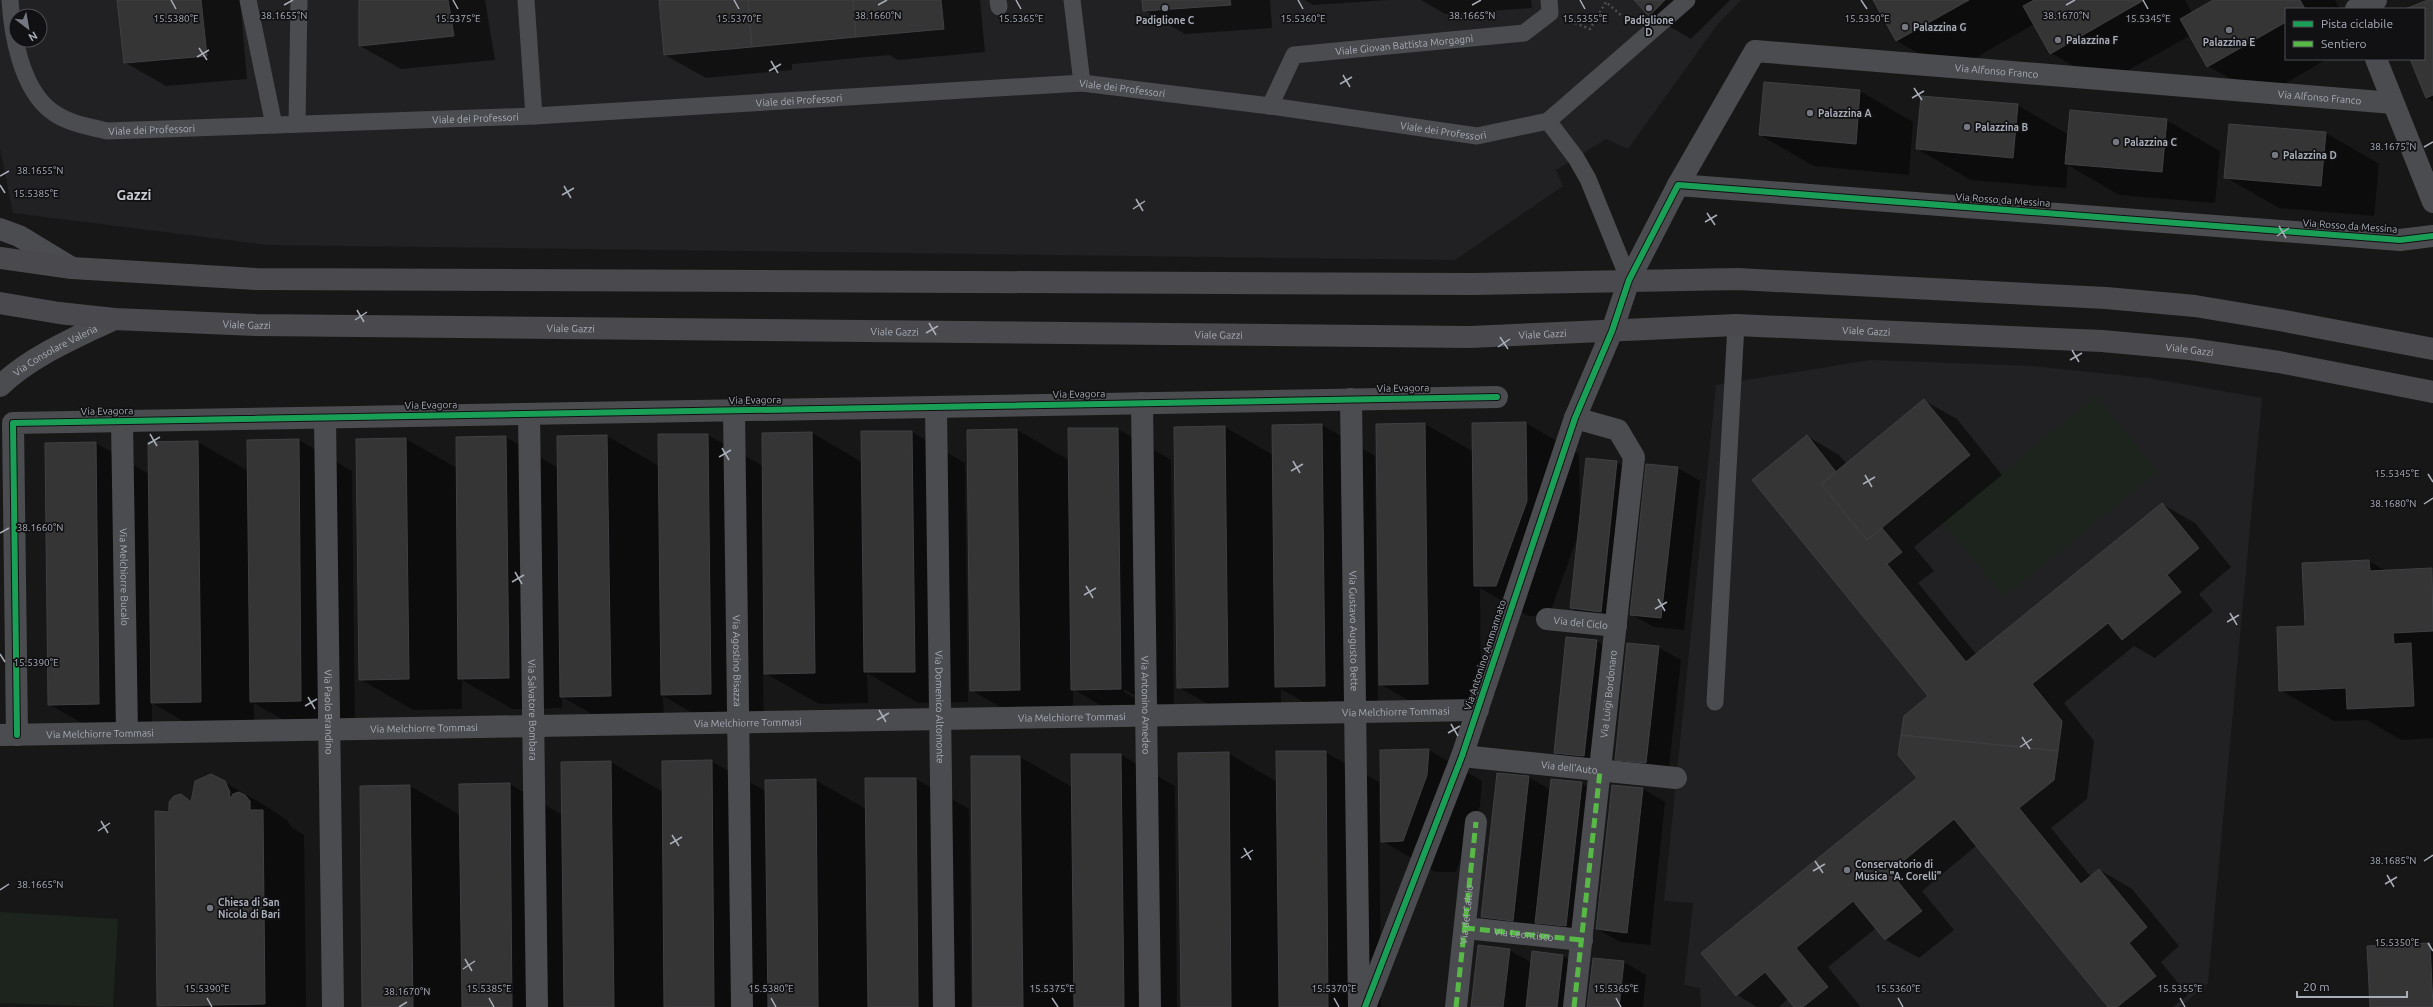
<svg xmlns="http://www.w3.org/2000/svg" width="2433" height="1007" font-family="Ubuntu,sans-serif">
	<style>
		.built { fill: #212123; fill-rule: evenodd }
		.green { fill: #1d241e }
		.shadow { fill: #0007 }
		.building { fill: #353536; stroke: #3f4043 }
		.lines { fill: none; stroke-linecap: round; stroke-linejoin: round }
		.path { stroke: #4d4e52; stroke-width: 2.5; stroke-dasharray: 2 3; stroke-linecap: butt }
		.lane { stroke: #4b4c50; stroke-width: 17 }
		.street { stroke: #4b4c50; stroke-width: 22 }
		.secondary { stroke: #4a4a4e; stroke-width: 22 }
		.quiet { stroke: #58b947; stroke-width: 5; stroke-dasharray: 10 5; stroke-linecap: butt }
		.cycleway-casing { stroke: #111113; stroke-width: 8 }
		.cycleway { stroke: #1a9f57; stroke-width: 6 }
		.ticks { fill: none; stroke: #a8adb8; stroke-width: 1.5 }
		.poi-dot { fill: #757880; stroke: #111113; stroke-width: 1.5 }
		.labels { text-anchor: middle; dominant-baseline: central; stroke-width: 3.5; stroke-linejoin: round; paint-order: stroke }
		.poi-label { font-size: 10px; font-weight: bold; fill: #a8adb8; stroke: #111113; text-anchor: start }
		.street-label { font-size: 10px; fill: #a8adb8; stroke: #111113 }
		.district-label { font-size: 14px; font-weight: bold; fill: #c9ccd4; stroke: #111113 }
		.ticks-label { font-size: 10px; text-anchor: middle; fill: #a8adb8; stroke: #111113; stroke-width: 3.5; stroke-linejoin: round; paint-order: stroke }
	</style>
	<rect width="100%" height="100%" fill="#171717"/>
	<g class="built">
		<path d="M0,0H1741L1717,25L1628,149L1606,139L1556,170L1563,186L1455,260L268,245L13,213L0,148ZM16,16H40V40H16Z"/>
		<polygon points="1870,360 2032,366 2148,378 2262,398 2208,983 2180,1007 1701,1007 1700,988 1684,985 1693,903 1664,901 1716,385"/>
	</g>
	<g class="green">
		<polygon points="2096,396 2158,472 2004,597 1942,521"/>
		<polygon points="0,912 118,919 113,1007 0,1003"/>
	</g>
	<g class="shadow">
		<polygon points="118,0 240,0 247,79 166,86 124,62"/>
		<polygon points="360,0 485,0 495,60 401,69 360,46"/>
		<polygon points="660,0 980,0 985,52 898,60 889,55 792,64 792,70 706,78 665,55"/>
		<polygon points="1143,0 1270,0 1272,28 1185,34 1144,10"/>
		<polygon points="1305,0 1388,0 1313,5"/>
		<polygon points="1421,0 1531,0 1532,8 1445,14"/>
		<polygon points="1635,0 1730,0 1691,39 1650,15"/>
		<polygon points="1874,0 2185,0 2192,13 2215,0 2335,0 2340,9 2286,9 2286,59 2327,59 2262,97 2208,66 2191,35 2104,84 2051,53 2034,24 1951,72 1897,41"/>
		<polygon points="2431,0 2433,0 2433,101 2426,97 2412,59 2424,59 2424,9 2408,9"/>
		<polygon points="1765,83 1860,91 1913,122 1909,175 1814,166 1760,135"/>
		<polygon points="2017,105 2069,135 2166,120 2220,151 2215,203 2119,195 2068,165 2066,188 1971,180 1917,149"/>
		<polygon points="2326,133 2379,164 2374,216 2279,208 2225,177"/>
		<polygon points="1925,401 1957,419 2002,475 1914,547 1934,571 1918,583 1977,655 2162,504 2195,523 2231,567 2199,594 2213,611 2155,658 2134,646 2064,703 2094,741 2087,799 2051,828 2091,877 2100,870 2132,889 2179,946 2161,962 2188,995 2173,1007 2109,1007 1977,845 1922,891 1954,930 1919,958 1886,940 1876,928 1828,967 1860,1006 1859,1007 1795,1007 1788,999 1779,1007 1757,1007 1737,995 1703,953 1919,778 1930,696 1807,436 1839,455 1847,464"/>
		<polygon points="1526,423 1579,454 1580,513 1616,462 1639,475 1623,624 1593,621 1571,608 1577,538 1549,616 1528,616 1480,588 1481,714 1434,715 1380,684 1425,424 1474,452"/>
		<polygon points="1322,425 1375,456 1378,716 1330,717 1281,689 1281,718 1232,718 1178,687 1175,428 1225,427 1273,455"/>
		<polygon points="1118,429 1171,460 1174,718 1124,689 1124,692 1171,719 1125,720 1073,689 1073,720 1024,721 971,690 1017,430 1069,460"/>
		<polygon points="912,432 965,463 968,702 918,703 867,673 868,703 819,704 763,672 764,725 715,726 663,696 664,727 615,727 562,697 562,708 512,709 462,680 462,709 413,710 360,679 406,439 457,468 506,437 558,468 607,436 659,466 708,435 763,466 812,433 862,462"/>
		<polygon points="299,440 352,471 355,731 304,732 254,703 254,733 205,734 152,703 152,734 102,735 49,704 96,443 149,474 149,443 198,442 248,471"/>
		<polygon points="1678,468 1700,481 1684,630 1654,627 1631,614"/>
		<polygon points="2369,561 2386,571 2433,569 2433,565 2433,738 2401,740 2367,720 2334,721 2280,690 2306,627 2304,564"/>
		<polygon points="1597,641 1619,654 1607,769 1577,766 1555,753"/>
		<polygon points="1658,647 1681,660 1668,775 1638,772 1616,759"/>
		<polygon points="1429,750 1482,781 1480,806 1456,872 1435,872 1382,841"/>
		<polygon points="1325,752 1379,782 1381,1007 1182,1007 1228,753 1277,782"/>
		<polygon points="1072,755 1121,755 1175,786 1177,1007 974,1007 972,757 1020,757 1072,787"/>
		<polygon points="711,761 767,792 815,780 866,809 916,779 969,809 971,1007 363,1007 410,786 460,815 510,784 562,815 562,763 611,762 663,792"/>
		<polygon points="1528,777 1551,790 1581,783 1604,796 1589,939 1559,936 1537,923 1535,933 1505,930 1482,917"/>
		<polygon points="224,782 266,806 287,820 291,827 304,835 306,1007 158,1006 170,813 181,795 192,802"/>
		<polygon points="1643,789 1665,802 1650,945 1620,942 1597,929"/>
		<polygon points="2430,944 2433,946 2433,1007 2371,1007"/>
		<polygon points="1509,950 1532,963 1533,952 1563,956 1585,969 1581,1007 1472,1007"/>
		<polygon points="1624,962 1646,975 1643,1007 1588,1007"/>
	</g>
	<g class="building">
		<polygon points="117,0 201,0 207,56 124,63"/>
		<polygon points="359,0 448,0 454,36 359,46"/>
		<polygon points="659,0 748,0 752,47 664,55"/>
		<polygon points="748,0 853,0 856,37 752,47"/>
		<polygon points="853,0 941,0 944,29 856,37"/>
		<polygon points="1142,0 1230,0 1231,5 1143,11"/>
		<polygon points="1634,0 1665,0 1649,16"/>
		<polygon points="1873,0 1969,0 1896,41"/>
		<polygon points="2034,0 2144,0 2050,54 2023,6"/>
		<polygon points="2213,0 2300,0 2305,9 2286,9 2286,22 2207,67 2180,19"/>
		<polygon points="2428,0 2433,0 2433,95 2426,98 2410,59 2424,59 2424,9 2405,9"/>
		<polygon points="1764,82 1860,90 1856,144 1759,135"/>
		<polygon points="1921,96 2018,104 2013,158 1916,149"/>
		<polygon points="2070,110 2167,119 2162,172 2065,164"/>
		<polygon points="2229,124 2326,132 2321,186 2224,178"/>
		<polygon points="1924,399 1970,455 1867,540 1821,484"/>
		<polygon points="1526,422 1527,501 1496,586 1474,586 1472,423"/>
		<polygon points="1425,423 1428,684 1379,685 1376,424"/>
		<polygon points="1322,424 1325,686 1275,687 1272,425"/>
		<polygon points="1225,426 1228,687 1177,688 1174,427"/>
		<polygon points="1068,428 1118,428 1121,689 1071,690"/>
		<polygon points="1017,429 1020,690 970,691 967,430"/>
		<polygon points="861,431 912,431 915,672 864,672"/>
		<polygon points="812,432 815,673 764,674 762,433"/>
		<polygon points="658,434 708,434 711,694 661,695"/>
		<polygon points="607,435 611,696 560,697 557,436"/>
		<polygon points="1807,435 1836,472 1821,484 1867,540 1882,528 1902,552 1887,564 1966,662 2162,503 2199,548 2167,575 2181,592 2122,640 2108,623 2032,684 2062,721 2058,751 1901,735 1904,716 1928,696 1752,480"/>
		<polygon points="506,436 509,678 458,679 456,437"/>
		<polygon points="406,438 409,679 359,680 356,439"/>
		<polygon points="299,439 301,701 250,702 247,440"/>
		<polygon points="198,441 201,702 151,703 148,442"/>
		<polygon points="96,442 99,704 48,705 45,443"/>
		<polygon points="1586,458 1617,461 1601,612 1570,608"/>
		<polygon points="1646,464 1678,467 1661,618 1630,615"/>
		<polygon points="2369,560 2370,571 2432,568 2433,631 2393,633 2394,644 2411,643 2414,706 2347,709 2346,688 2279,691 2277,627 2305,626 2302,563"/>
		<polygon points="1566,637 1597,640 1584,756 1554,753"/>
		<polygon points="1627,643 1659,646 1646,763 1615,760"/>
		<polygon points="1901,735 2058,751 2054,780 2019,808 2081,884 2099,869 2147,927 2129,943 2156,976 2117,1007 2108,1007 1954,819 1890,872 1922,911 1885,940 1853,901 1796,948 1828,987 1803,1007 1794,1007 1765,972 1736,996 1701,953 1917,778 1898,755"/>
		<polygon points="1429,749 1427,775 1403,841 1381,842 1380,750"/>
		<polygon points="1276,751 1326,751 1328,1007 1279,1007"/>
		<polygon points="1229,752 1231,1007 1181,1007 1178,753"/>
		<polygon points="1071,754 1121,754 1124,1007 1074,1007"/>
		<polygon points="971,756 1020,756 1023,1007 973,1007"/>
		<polygon points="712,760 714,1007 664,1007 662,761"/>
		<polygon points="611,761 614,1007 564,1007 561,762"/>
		<polygon points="1497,773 1529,776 1513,921 1481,917"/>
		<polygon points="211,774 225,781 230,792 229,799 233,794 239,792 245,795 250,801 250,810 263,810 265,1004 157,1006 155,811 169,812 169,802 174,796 181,794 191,802 195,781"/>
		<polygon points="865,778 916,778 918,1007 868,1007"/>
		<polygon points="816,779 818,1007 768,1007 765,780"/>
		<polygon points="1551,779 1582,782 1566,926 1535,923"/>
		<polygon points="510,783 512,1007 462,1007 459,784"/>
		<polygon points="410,785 413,1007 362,1007 360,786"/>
		<polygon points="1612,785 1643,788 1627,933 1596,929"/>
		<polygon points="2430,943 2433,1007 2370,1007 2367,946"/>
		<polygon points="1478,945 1510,949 1503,1007 1471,1007"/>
		<polygon points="1532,951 1563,955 1557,1007 1526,1007"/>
		<polygon points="1593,958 1624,961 1619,1007 1587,1007"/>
	</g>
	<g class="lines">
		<polyline class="path" points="1575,23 1590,29 1606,2 1623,17"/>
		<g class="lane">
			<path id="s1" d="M10,0C12,34 21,87 50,110C66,123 87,126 107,131L534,116L1082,83L1270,106L1477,136L1548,121L1687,0"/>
			<polyline points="248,0 274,125"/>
			<polyline points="526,0 534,116"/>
			<polyline points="998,0 999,7"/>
			<polyline points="1072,0 1082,83"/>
			<path id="s2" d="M1270,106L1294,55L1524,33L1550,13L1549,0"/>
			<polyline points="1548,121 1576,158 1588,179 1629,280"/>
			<polyline points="297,124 299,0"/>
			<polyline points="1715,702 1736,325"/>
		</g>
		<g class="street">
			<polyline points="2356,9 2376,0"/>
			<polyline points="2376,59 2433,202"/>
			<path id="s3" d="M1678,185L1755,51L2393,103"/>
			<polyline points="0,229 19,236 72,268"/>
			<path id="s4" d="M0,386C31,356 75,338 114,319"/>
			<path id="s5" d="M1351,399L1359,1007"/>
			<path id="s6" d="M1142,403L1150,1007"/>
			<path id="s7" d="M936,407L944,1007"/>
			<path id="s8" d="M734,410L742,1007"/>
			<path id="s9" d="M529,414L537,1007"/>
			<path id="s10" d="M325,418L333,1007"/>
			<path id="s11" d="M122,421L127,733"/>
			<path id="s12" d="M1547,619L1616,626"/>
			<path id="s13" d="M0,735L1478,710"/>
			<polyline points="17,735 13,423 1497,397"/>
			<path id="s14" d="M1462,756L1676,778"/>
			<path id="s15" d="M1465,928L1582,940"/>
			<polyline points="1365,1007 1462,756 1575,418 1612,331 1629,280 1678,185 2400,240 2433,236"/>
			<polyline points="1456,1007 1476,822"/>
			<path id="s16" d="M1574,1007L1634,457L1618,430L1575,418"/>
		</g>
		<g class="secondary">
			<polyline points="0,258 72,268 256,279 1474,284 1738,279 2106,298 2195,306 2285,321 2433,349"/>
			<path id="s17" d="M0,303L59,313L114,319L256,325L1470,337L1736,325L2102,341L2190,349L2279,362L2433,392"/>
		</g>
		<g class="quiet">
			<polyline points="1465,928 1582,940"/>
			<path id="s18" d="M1456,1007L1476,822"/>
			<polyline points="1574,1007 1600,771"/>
		</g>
		<g class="cycleway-casing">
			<g id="cycleway">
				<polyline points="17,735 13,423 1497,397"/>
				<polyline points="1365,1007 1462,756 1575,418 1612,331 1629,280 1678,185 2400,240 2433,236"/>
			</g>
		</g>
		<use href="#cycleway" class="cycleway"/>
	</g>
	<path class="ticks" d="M171,0L176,9M453,0L458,9M734,0L739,9M1016,0L1021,9M1298,0L1303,9M1580,0L1585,9M1861,0L1867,9M2143,0L2148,9M284,5L293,0M878,5L887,0M1472,5L1481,0M2066,5L2075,0M199,48L207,60M197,57L209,50M771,61L778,73M769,71L781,64M1343,75L1350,87M1340,84L1352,77M1914,88L1922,100M1912,98L1924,91M2424,147L2433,142M0,176L9,171M0,185L5,193M564,186L571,198M562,195L574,188M1136,199L1143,211M1133,209L1145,201M1707,213L1715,225M1705,222L1717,215M2279,226L2286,238M2277,236L2289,228M357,310L364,322M355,320L367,312M929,323L936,335M926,333L938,326M1500,337L1508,349M1498,347L1510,339M2072,350L2079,362M2070,360L2082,353M150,434L157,446M148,444L160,437M722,448L729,460M719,457L731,450M1293,461L1300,473M1291,471L1303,464M2428,474L2433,482M1865,475L1872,487M1863,484L1875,477M2424,504L2433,498M0,533L9,528M515,572L522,584M512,582L524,575M1086,586L1093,598M1084,595L1096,588M1658,599L1665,611M1655,609L1667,602M2230,613L2237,625M2227,622L2239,615M0,654L5,662M308,697L315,709M305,706L317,699M879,710L886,722M877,720L889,713M1451,724L1458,736M1448,733L1460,726M2022,737L2030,749M2020,747L2032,739M101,821L108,833M98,831L110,823M672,835L679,846M670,844L682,837M1244,848L1251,860M1241,858L1253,850M1815,861L1823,873M2424,861L2433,855M1813,871L1825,864M2387,875L2394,887M2385,884L2397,877M0,890L9,884M2428,943L2433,951M465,959L472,971M463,969L475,961M207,998L212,1007M489,998L494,1007M771,998L776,1007M1052,998L1058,1007M1334,998L1339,1007M1616,998L1621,1007M1898,998L1903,1007M2180,998L2185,1007M399,1007L407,1002"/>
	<g class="poi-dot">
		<circle cx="1165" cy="8" r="4"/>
		<circle cx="1649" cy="8" r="4"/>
		<circle cx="1905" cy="27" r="4"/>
		<circle cx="2229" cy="30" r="4"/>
		<circle cx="2058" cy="40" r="4"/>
		<circle cx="1810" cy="113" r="4"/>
		<circle cx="1967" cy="127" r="4"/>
		<circle cx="2116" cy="142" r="4"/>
		<circle cx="2275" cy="155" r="4"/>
		<circle cx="1847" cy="870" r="4"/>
		<circle cx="210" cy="908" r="4"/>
	</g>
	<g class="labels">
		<g class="poi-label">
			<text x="1165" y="20" text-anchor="middle">Padiglione C</text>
			<text x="1649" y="20" text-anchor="middle">Padiglione<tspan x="1649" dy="12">D</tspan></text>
			<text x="1913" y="27">Palazzina G</text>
			<text x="2066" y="40">Palazzina F</text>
			<text x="2229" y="42" text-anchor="middle">Palazzina E</text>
			<text x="1818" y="113">Palazzina A</text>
			<text x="1975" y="127">Palazzina B</text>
			<text x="2124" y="142">Palazzina C</text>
			<text x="2283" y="155">Palazzina D</text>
			<text x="1855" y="864">Conservatorio di<tspan x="1855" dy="12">Musica "A. Corelli"</tspan></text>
			<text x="218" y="902">Chiesa di San<tspan x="218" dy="12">Nicola di Bari</tspan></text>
		</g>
		<g class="street-label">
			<text stroke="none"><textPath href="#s2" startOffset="167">Viale Giovan Battista Morgagni</textPath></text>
			<text stroke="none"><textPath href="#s3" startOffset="397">Via Alfonso Franco</textPath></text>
			<text stroke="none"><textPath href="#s1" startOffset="1198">Viale dei Professori</textPath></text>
			<text stroke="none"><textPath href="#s3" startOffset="721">Via Alfonso Franco</textPath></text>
			<text stroke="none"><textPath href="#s1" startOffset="874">Viale dei Professori</textPath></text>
			<text stroke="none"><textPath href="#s1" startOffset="550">Viale dei Professori</textPath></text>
			<text stroke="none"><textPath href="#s1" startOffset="226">Viale dei Professori</textPath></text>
			<text stroke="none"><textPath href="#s1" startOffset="1522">Viale dei Professori</textPath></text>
			<text transform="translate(2003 200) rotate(4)">Via Rosso da Messina</text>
			<text transform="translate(2350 226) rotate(4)">Via Rosso da Messina</text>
			<text stroke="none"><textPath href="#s17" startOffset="248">Viale Gazzi</textPath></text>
			<text stroke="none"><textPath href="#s17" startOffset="572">Viale Gazzi</textPath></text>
			<text stroke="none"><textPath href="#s17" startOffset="896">Viale Gazzi</textPath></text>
			<text stroke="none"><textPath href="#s17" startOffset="1868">Viale Gazzi</textPath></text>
			<text stroke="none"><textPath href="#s17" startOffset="1220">Viale Gazzi</textPath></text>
			<text stroke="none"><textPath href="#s17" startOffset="1544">Viale Gazzi</textPath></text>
			<text stroke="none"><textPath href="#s17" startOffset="2192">Viale Gazzi</textPath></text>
			<text stroke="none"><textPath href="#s4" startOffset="66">Via Consolare Valeria</textPath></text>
			<text transform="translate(1403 388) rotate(-1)">Via Evagora</text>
			<text transform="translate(1079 394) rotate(-1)">Via Evagora</text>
			<text transform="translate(755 400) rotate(-1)">Via Evagora</text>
			<text transform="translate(431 405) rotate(-1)">Via Evagora</text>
			<text transform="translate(107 411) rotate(-1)">Via Evagora</text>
			<text stroke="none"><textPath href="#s11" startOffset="156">Via Melchiorre Bucalo</textPath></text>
			<text stroke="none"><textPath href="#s12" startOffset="34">Via del Ciclo</textPath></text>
			<text stroke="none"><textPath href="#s5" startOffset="232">Via Gustavo Augusto Bette</textPath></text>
			<text transform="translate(1485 655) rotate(-72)">Via Antonino Ammannato</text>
			<text stroke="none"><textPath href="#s8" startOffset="251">Via Agostino Bisazza</textPath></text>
			<text stroke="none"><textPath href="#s16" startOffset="315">Via Luigi Bordonaro</textPath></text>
			<text stroke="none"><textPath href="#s6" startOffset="302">Via Antonino Amedeo</textPath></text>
			<text stroke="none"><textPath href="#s7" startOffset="300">Via Domenico Altomonte</textPath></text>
			<text stroke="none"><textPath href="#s9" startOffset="296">Via Salvatore Bombara</textPath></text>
			<text stroke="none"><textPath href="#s13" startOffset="1396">Via Melchiorre Tommasi</textPath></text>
			<text stroke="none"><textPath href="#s10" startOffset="294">Via Paolo Brandino</textPath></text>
			<text stroke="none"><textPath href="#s13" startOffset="1072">Via Melchiorre Tommasi</textPath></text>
			<text stroke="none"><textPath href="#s13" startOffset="748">Via Melchiorre Tommasi</textPath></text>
			<text stroke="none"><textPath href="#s13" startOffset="424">Via Melchiorre Tommasi</textPath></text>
			<text stroke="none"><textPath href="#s13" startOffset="100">Via Melchiorre Tommasi</textPath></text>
			<text stroke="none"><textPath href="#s14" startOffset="108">Via dell'Auto</textPath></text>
			<text stroke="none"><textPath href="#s18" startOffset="93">Via del Calcio</textPath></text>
			<text stroke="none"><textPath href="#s15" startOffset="59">Via Leontisco</textPath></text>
		</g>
		<g class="district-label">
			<text x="134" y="195">Gazzi</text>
		</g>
	</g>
	<g class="ticks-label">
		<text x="284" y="19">38.1655°N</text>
		<text x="878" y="19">38.1660°N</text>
		<text x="1472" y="19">38.1665°N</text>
		<text x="2066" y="19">38.1670°N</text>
		<text x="176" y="22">15.5380°E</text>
		<text x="458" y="22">15.5375°E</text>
		<text x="739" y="22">15.5370°E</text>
		<text x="1021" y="22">15.5365°E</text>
		<text x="1303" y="22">15.5360°E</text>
		<text x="1585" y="22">15.5355°E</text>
		<text x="1867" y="22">15.5350°E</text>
		<text x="2148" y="22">15.5345°E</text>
		<text x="2393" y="150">38.1675°N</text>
		<text x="40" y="174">38.1655°N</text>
		<text x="36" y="197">15.5385°E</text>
		<text x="2397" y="477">15.5345°E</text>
		<text x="2393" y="507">38.1680°N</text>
		<text x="40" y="531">38.1660°N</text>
		<text x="36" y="666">15.5390°E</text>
		<text x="2393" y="864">38.1685°N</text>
		<text x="40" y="888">38.1665°N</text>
		<text x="2397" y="946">15.5350°E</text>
		<text x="207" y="992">15.5390°E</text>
		<text x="489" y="992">15.5385°E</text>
		<text x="771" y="992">15.5380°E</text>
		<text x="1052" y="992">15.5375°E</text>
		<text x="1334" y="992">15.5370°E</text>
		<text x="1616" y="992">15.5365°E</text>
		<text x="1898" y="992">15.5360°E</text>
		<text x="2180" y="992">15.5355°E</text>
		<text x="407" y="995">38.1670°N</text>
	</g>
	<rect x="2285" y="8" width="140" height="52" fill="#111113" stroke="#4d4f55"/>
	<rect x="2293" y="21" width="20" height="6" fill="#1a9f57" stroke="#4d4f55"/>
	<text x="2321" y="28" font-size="12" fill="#a8adb8">Pista ciclabile</text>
	<rect x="2293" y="41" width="20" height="6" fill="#58b947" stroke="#4d4f55"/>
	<text x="2321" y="48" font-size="12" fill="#a8adb8">Sentiero</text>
	<g transform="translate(28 28) rotate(149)"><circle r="19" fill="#111113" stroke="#4d4f55"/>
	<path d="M0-3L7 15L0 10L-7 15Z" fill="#757880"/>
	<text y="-6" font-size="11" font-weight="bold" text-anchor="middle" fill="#a8adb8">N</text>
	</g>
	<path d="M2297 991v6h110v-6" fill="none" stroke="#a8adb8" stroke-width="2"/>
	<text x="2303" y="991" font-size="12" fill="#a8adb8" stroke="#111113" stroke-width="3" paint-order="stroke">20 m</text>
</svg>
